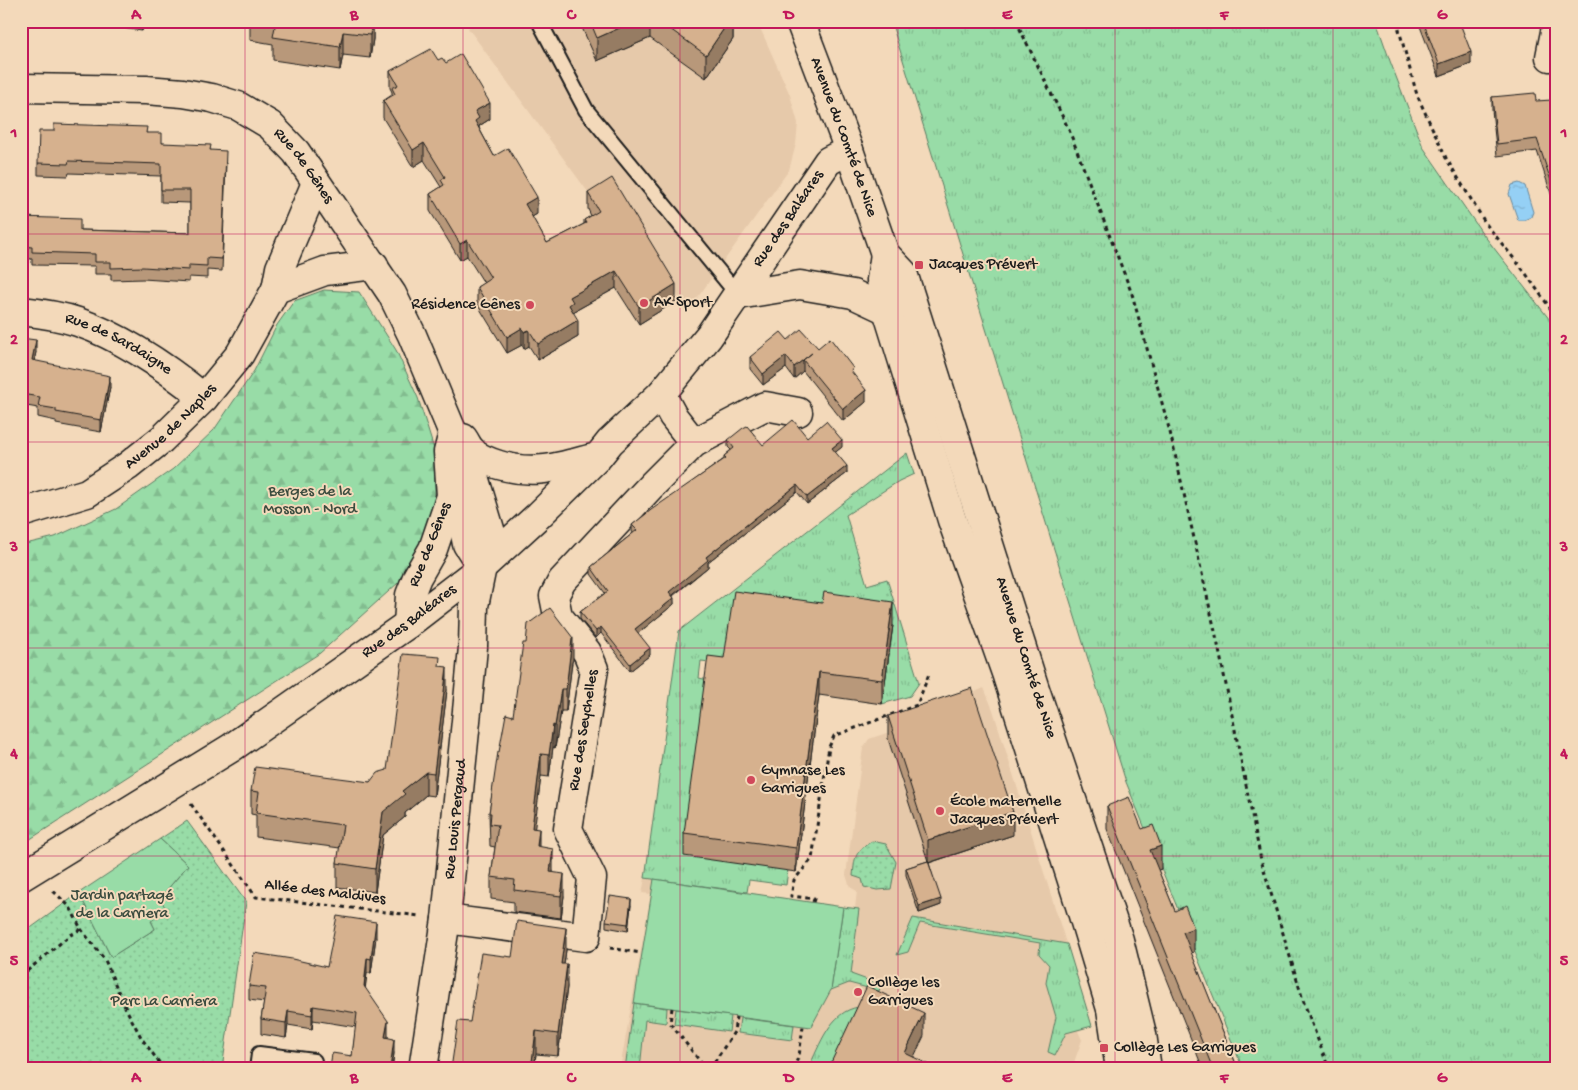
<svg xmlns="http://www.w3.org/2000/svg" width="1578" height="1090" font-family="'Gochi Hand',sans-serif">
	<style>
		.built { fill: #e6c9aa }
		.grass { fill: url(#grass-tufts); stroke: #5a7c62 }
		.forest { fill: url(#forest-firs); stroke: #5a7c62 }
		.park { fill: url(#park-dots); stroke: #5a7c62 }
		.garden { fill: #98dca7; stroke: #5a7c62 }
		.water { fill: url(#water-ripples); stroke: #65889e }
		.lines { fill: none; stroke-linecap: round; stroke-linejoin: round }
		.service-casing { stroke: #1c1c1c; stroke-width: 18 }
		.minor-casing { stroke: #1c1c1c; stroke-width: 31 }
		.path { stroke: #1c1c1c; stroke-width: 3; stroke-dasharray: 4 4; stroke-linecap: butt }
		.service { stroke: #f3d9ba; stroke-width: 14 }
		.minor { stroke: #f3d9ba; stroke-width: 28 }
		.wall { fill: #b8987a; stroke: #1c1c1c }
		.shaded-wall { fill: #967c63; stroke: #1c1c1c }
		.building { fill: #d6b18e; stroke: #1c1c1c }
		.grid { fill: none; stroke: #c2185b; stroke-width: 1; stroke-opacity: 0.55 }
		.poi-dot { fill: #d1495b; stroke: #f3d9ba; stroke-width: 2 }
		.labels { text-anchor: middle; dominant-baseline: central; stroke-width: 4; stroke-linejoin: round; paint-order: stroke }
		.street-label { font-size: 16px; fill: #1c1c1c; stroke: #f3d9ba }
		.poi-label { font-size: 16px; fill: #1c1c1c; stroke: #f3d9ba; text-anchor: start }
		.park-label { font-size: 16px; fill: #3b4c3f; stroke: #f3d9ba }
		.neatline { fill: none; stroke: #c2185b; stroke-width: 2 }
		.grid-label { font-size: 16px; text-anchor: middle; font-weight: bold; fill: #c2185b }
	</style>
	<defs>
		<pattern id="grass-tufts" width="24" height="20" patternUnits="userSpaceOnUse" patternTransform="scale(1.25)"><rect width="24" height="20" fill="#98dca7"/><path d="M3 7l-1-3M5 7V3M7 7l1-3M15 17l-1-3M17 17v-4M19 17l1-3" fill="none" stroke="#82bc8f"/></pattern>
		<pattern id="forest-firs" width="22" height="20" patternUnits="userSpaceOnUse" patternTransform="scale(1.25)"><rect width="22" height="20" fill="#98dca7"/><path d="M5 1l3.5 6h-7zM16 11l3.5 6h-7z" fill="#82bc8f"/></pattern>
		<pattern id="park-dots" width="8" height="8" patternUnits="userSpaceOnUse" patternTransform="scale(1.25)"><rect width="8" height="8" fill="#98dca7"/><path d="M2 2h.1M6 6h.1" fill="none" stroke="#82bc8f" stroke-width="1.8" stroke-linecap="round"/></pattern>
		<pattern id="water-ripples" width="26" height="14" patternUnits="userSpaceOnUse" patternTransform="scale(1.25)"><rect width="26" height="14" fill="#95d0f5"/><path d="M2 4q2-2 4 0t4 0M15 11q2-2 4 0t4 0" fill="none" stroke="#80b2d1"/></pattern>
	</defs>
	<rect width="100%" height="100%" fill="#f3d9ba"/>
	<filter id="ink" filterUnits="userSpaceOnUse"><feTurbulence type="fractalNoise" baseFrequency=".02" numOctaves="2"/><feDisplacementMap in="SourceGraphic" scale="10" xChannelSelector="R" yChannelSelector="G"/><feConvolveMatrix kernelMatrix="1 2 1 2 8 2 1 2 1" color-interpolation-filters="sRGB"/></filter>
	<g filter="url(#ink)">
		<g class="built">
			<polygon points="477,21 757,21 790,95 798,123 796,144 789,170 688,311 609,194 596,203 468,28"/>
			<polygon points="984,688 993,710 1092,1026 1078,1031 1082,1040 1073,1065 1080,1069 620,1069 651,894 642,893 645,878 855,908 857,891 850,887 846,875 863,748 869,739 907,726 966,696"/>
		</g>
		<g class="grass">
			<polygon points="891,21 1376,21 1390,61 1423,147 1483,234 1557,329 1557,1069 1243,1069 1126,782"/>
			<polygon points="907,453 914,474 899,481 846,515 867,585 887,579 919,683 910,696 882,704 893,625 727,664 701,661 699,678 708,680 788,870 786,885 749,880 747,892 645,878 679,631"/>
			<polygon points="843,907 859,909 851,974 881,985 879,991 849,983 831,990"/>
			<polygon points="913,918 1067,944 1092,1026 1066,1033 1055,1055 1048,1052 1056,1017 1046,983 1049,965 1039,954 1040,943 920,923 908,952 897,955"/>
			<polygon points="634,1003 667,1008 666,1023 645,1020 640,1069 625,1069"/>
			<path d="M859,1007L839,1069H808C820,1045 830,1011 859,1007Z"/>
			<polygon points="676,1009 731,1016 729,1032 674,1024"/>
			<polygon points="740,1018 794,1025 792,1040 738,1033"/>
		</g>
		<polygon class="forest" points="324,290 359,292 396,350 418,398 434,449 435,495 426,533 408,574 320,653 21,845 21,545 55,537 116,509 173,469 214,430 254,371 277,325 294,301"/>
		<g class="park">
			<polygon points="187,821 246,902 222,1069 21,1069 21,935 79,893 111,957 155,929 151,921 160,898 188,865 160,839"/>
			<path d="M872,841L886,844L896,862L891,889L877,890L864,887L862,879L853,876C855,856 854,853 872,841Z"/>
		</g>
		<g class="garden">
			<polygon points="160,839 188,865 160,898 167,911 151,921 155,929 111,957 79,893"/>
			<polygon points="654,879 843,907 831,990 811,1027 634,1003"/>
		</g>
		<polygon class="water" points="1519,183 1525,186 1533,212 1531,217 1524,220 1518,220 1509,194 1512,185"/>
		<g class="lines">
			<g class="service-casing">
				<g id="service">
					<polyline points="539,21 586,110 738,295"/>
					<polyline points="257,1069 259,1054 314,1061 313,1069"/>
				</g>
			</g>
			<g class="minor-casing">
				<g id="minor">
					<path id="s1" d="M800,21L849,150L885,254L903,273L1034,686L1119,940L1142,1034L1147,1069"/>
					<polyline points="1550,57 1557,22"/>
					<path id="s2" d="M21,88L146,90L183,93L212,98L238,106L270,125L296,152L392,294L412,335L453,433L448,452L451,496L433,549L417,577L410,595L408,624"/>
					<polyline points="885,254 881,280 887,310 952,520 1006,673 1082,912 1111,1009 1120,1069"/>
					<polyline points="276,289 280,268 316,183"/>
					<polyline points="738,295 800,285 853,294 887,310"/>
					<path id="s3" d="M21,311C40,313 60,316 78,322C124,338 167,368 204,398"/>
					<polyline points="661,394 673,416 694,443"/>
					<path d="M463,438C466,442 468,447 471,451C478,458 489,462 499,465C536,476 561,466 597,457"/>
					<polyline points="451,496 460,509 467,544 482,567"/>
					<path id="s4" d="M21,513L87,493L128,466L162,439L204,398L240,354L276,289L325,271L374,265"/>
					<path id="s5" d="M21,877L231,748L408,624L482,567L539,515L598,457L610,442L661,394L709,336L828,161L849,150"/>
					<path id="s6" d="M446,919L586,937L592,878L568,829L594,669L587,652L558,616L554,596L562,581L651,486L694,443L765,406L798,412"/>
					<path id="s7" d="M423,1069L446,919L468,701L473,647L474,606L482,567L492,536L472,470V451"/>
				</g>
			</g>
			<g class="path">
				<polyline points="1016,21 1069,130 1132,294 1170,432 1217,640 1261,860 1303,1000 1329,1069"/>
				<polyline points="1395,21 1398,26 1417,95 1446,158 1486,224 1524,271 1557,318"/>
				<polyline points="191,804 256,897 420,916"/>
				<polyline points="813,902 814,899 791,896 794,880 812,859 829,747 834,736 917,705 929,674"/>
				<polyline points="81,929 105,960 124,1005 142,1039 164,1069"/>
				<polyline points="610,948 641,953"/>
				<polyline points="21,976 69,936 81,929 70,907 52,890"/>
				<polyline points="672,1008 670,1023 706,1069"/>
				<polyline points="710,1069 734,1032 736,1017"/>
				<polyline points="793,1069 799,1056 803,1026"/>
			</g>
			<use href="#service" class="service"/>
			<use href="#minor" class="minor"/>
		</g>
		<g class="wall">
			<polygon points="75,21 143,21 142,31"/>
			<polygon points="250,21 373,21 373,39 370,58 343,55 340,70 273,60 273,44 250,40"/>
			<polygon points="579,21 733,21 733,39 706,78 650,38 597,61"/>
			<polygon points="1418,21 1459,21 1471,64 1439,76"/>
			<polygon points="438,60 490,119 479,126 479,128 494,156 537,214 532,217 547,243 584,224 584,220 591,216 588,209 588,193 676,301 639,324 616,288 573,312 578,337 538,360 529,346 524,349 522,345 507,353 477,304 477,287 484,283 467,256 460,260 430,211 430,194 441,187 424,160 413,167 383,118 383,101 392,95 392,92 390,88 390,71"/>
			<polygon points="1492,97 1536,101 1557,139 1556,209 1537,151 1497,156 1492,110"/>
			<polygon points="147,133 162,143 211,150 226,163 222,271 207,270 207,278 189,277 189,282 143,279 111,280 111,274 95,274 95,266 32,265 32,259 21,258 21,217 80,230 190,233 190,203 161,202 161,176 69,173 68,176 38,175 38,163"/>
			<polygon points="21,338 36,352 34,361 110,387 101,432 56,424 56,421 38,417 38,408 21,405"/>
			<polygon points="788,340 818,348 853,374 866,402 843,421 803,371 794,379 786,368 763,385 750,369 750,357"/>
			<polygon points="807,437 842,447 835,452 847,473 807,504 797,492 708,562 708,567 673,596 674,604 638,633 650,655 630,671 601,633 596,638 580,619 580,612 605,593 591,574 591,567 633,533 632,531 632,525 724,459 724,456 731,450 728,447 728,440 763,445"/>
			<polygon points="893,625 882,704 819,695 796,872 684,856 684,833 724,658"/>
			<polygon points="573,660 572,662 566,711 561,711 555,748 553,747 549,777 541,776 534,828 539,847 553,871 553,873 564,896 561,918 514,912 514,902 491,899 491,877 495,847 490,846 489,813 499,752 513,716"/>
			<polygon points="440,666 447,690 434,796 426,795 405,813 405,817 383,835 375,892 337,887 337,863 340,848 256,837 256,815 251,814 251,791 370,782 387,770"/>
			<polygon points="888,716 1013,835 929,863 941,905 919,913 906,875 906,868 928,861 888,739"/>
			<polygon points="1107,806 1161,869 1158,870 1175,911 1194,952 1191,953 1238,1069 1203,1069 1107,829"/>
			<polygon points="631,905 628,931 606,927 606,921"/>
			<polygon points="376,937 371,973 367,973 365,988 388,1036 388,1038 394,1053 392,1069 330,1069 352,1056 356,1027 313,1020 312,1029 288,1025 286,1038 261,1034 261,1019 264,1002 249,1000 249,986 327,967"/>
			<polygon points="566,950 564,964 567,987 558,1056 536,1054 534,1069 451,1069 470,1022 512,957"/>
		</g>
		<g class="shaded-wall">
			<polygon points="142,21 143,21 142,31"/>
			<polygon points="372,21 373,21 373,39 370,58 370,35"/>
			<polygon points="635,21 650,21 650,38 597,61 597,38"/>
			<polygon points="729,21 733,21 733,39 706,78 706,55"/>
			<polygon points="343,32 343,55 340,70 340,47"/>
			<polygon points="1471,52 1471,64 1439,76 1439,64"/>
			<polygon points="490,103 490,119 479,126 479,135 475,138 475,111"/>
			<polygon points="424,143 424,160 413,167 413,150"/>
			<polygon points="1556,196 1557,196 1557,208 1556,209"/>
			<polygon points="537,197 537,214 525,221 525,204"/>
			<polygon points="467,240 467,256 460,260 460,244"/>
			<polygon points="616,271 616,288 573,312 569,305 570,297"/>
			<polygon points="676,284 676,301 639,324 639,307"/>
			<polygon points="578,320 578,337 538,360 538,344"/>
			<polygon points="522,328 522,345 507,353 507,337"/>
			<polygon points="529,330 529,346 524,349 524,332"/>
			<polygon points="36,340 36,352 32,372 32,360"/>
			<polygon points="812,353 803,360 803,371 794,379 794,367"/>
			<polygon points="786,356 786,368 763,385 763,374"/>
			<polygon points="110,376 110,387 101,432 101,420"/>
			<polygon points="866,390 866,402 843,421 843,409"/>
			<polygon points="842,440 842,447 832,455 832,448"/>
			<polygon points="847,466 847,473 807,504 807,497"/>
			<polygon points="797,485 797,492 708,562 708,567 669,598 669,592 706,557"/>
			<polygon points="674,598 674,604 635,636 635,629"/>
			<polygon points="893,602 893,625 882,704 882,680"/>
			<polygon points="601,627 601,633 596,638 596,631"/>
			<polygon points="573,638 573,660 572,662 566,711 566,689 572,639"/>
			<polygon points="650,648 650,655 630,671 630,664"/>
			<polygon points="447,667 447,690 434,796 434,773"/>
			<polygon points="819,672 819,695 796,872 796,848"/>
			<polygon points="561,689 561,711 555,748 555,726"/>
			<polygon points="553,725 553,747 549,777 549,755"/>
			<polygon points="541,754 541,776 532,850 532,828"/>
			<polygon points="426,772 426,795 405,813 405,817 383,835 375,892 375,869 383,812 402,791"/>
			<polygon points="1013,812 1013,835 928,863 928,840"/>
			<polygon points="539,829 539,851 537,846"/>
			<polygon points="1161,846 1161,869 1150,874 1150,850"/>
			<polygon points="553,849 553,871 550,894 550,872"/>
			<polygon points="564,874 564,896 561,918 561,896"/>
			<polygon points="631,899 631,905 628,931 628,924"/>
			<polygon points="941,899 941,905 919,913 919,906"/>
			<polygon points="376,922 376,937 371,973 371,959"/>
			<polygon points="566,928 566,950 561,986 561,964"/>
			<polygon points="1194,928 1194,952 1183,956 1183,932"/>
			<polygon points="367,958 367,973 364,1000 364,986"/>
			<polygon points="567,964 567,987 558,1056 558,1034"/>
			<polygon points="313,1006 313,1020 312,1029 312,1015"/>
			<polygon points="288,1011 288,1025 286,1038 286,1023"/>
			<polygon points="924,1013 924,1036 908,1069 905,1053"/>
			<polygon points="388,1021 388,1036 385,1052 385,1037"/>
			<polygon points="536,1031 536,1054 534,1069 531,1069"/>
			<polygon points="394,1039 394,1053 392,1069 390,1069"/>
		</g>
		<g class="building">
			<polygon points="276,21 372,21 370,35 343,32 340,47 273,37"/>
			<polygon points="590,21 635,21 597,38"/>
			<polygon points="659,21 729,21 706,55"/>
			<polygon points="1423,21 1459,21 1471,52 1439,64"/>
			<polygon points="431,49 438,60 442,58 446,63 461,54 490,103 475,111 479,118 475,121 494,156 508,148 537,197 525,204 547,243 586,223 584,220 599,211 588,193 612,178 676,284 639,307 616,271 570,297 573,302 569,305 578,320 538,344 529,330 524,332 522,328 507,337 477,287 491,278 467,240 460,244 430,194 444,185 441,180 445,177 424,143 413,150 383,101 395,94 392,88 398,85 390,71"/>
			<polygon points="1535,93 1536,101 1552,100 1557,139 1557,196 1556,196 1537,139 1497,144 1492,97"/>
			<polygon points="54,124 147,127 146,133 162,133 162,143 211,145 210,150 226,151 222,259 207,258 207,266 189,265 189,270 143,267 111,268 111,262 95,262 95,254 32,252 32,247 21,246 21,217 80,219 80,230 190,233 190,190 161,190 161,164 69,161 68,164 38,163 39,131 54,131"/>
			<polygon points="801,329 818,348 830,338 853,368 851,371 866,390 843,409 803,360 812,353 794,367 786,356 763,374 750,357 781,332 788,340"/>
			<polygon points="21,338 36,340 32,360 110,376 101,420 56,412 56,409 38,406 40,397 21,394"/>
			<polygon points="793,420 807,437 826,421 842,440 832,448 847,466 807,497 797,485 706,557 708,560 669,592 674,598 635,629 650,648 630,664 601,627 596,631 580,612 608,591 591,567 637,530 632,525 651,510 726,458 724,456 734,448 728,440 743,428 747,426 763,445"/>
			<polygon points="734,591 822,603 824,592 893,602 882,680 819,672 796,848 684,833 708,656 724,658"/>
			<polygon points="550,608 573,638 572,639 566,689 561,689 555,726 553,725 549,755 541,754 532,828 539,829 537,846 553,849 550,872 564,874 561,896 514,890 515,880 491,877 498,825 490,824 491,813 489,813 498,752 499,752 506,714 513,716 523,643 526,643 528,624"/>
			<polygon points="403,654 440,657 439,666 447,667 434,773 426,772 402,791 405,794 383,812 375,869 337,863 343,825 256,813 259,792 251,791 255,767 370,782 377,773 387,770"/>
			<polygon points="972,688 1013,812 928,840 888,716"/>
			<polygon points="1129,797 1142,829 1153,825 1161,846 1150,850 1175,911 1185,906 1194,928 1183,932 1238,1069 1213,1069 1107,806"/>
			<polygon points="928,861 941,899 919,906 906,868"/>
			<polygon points="610,896 631,899 628,924 606,921"/>
			<polygon points="337,916 376,922 371,959 367,958 364,986 388,1021 385,1037 394,1039 390,1069 330,1069 332,1053 352,1056 357,1013 313,1006 312,1015 288,1011 286,1023 261,1019 266,988 249,986 254,953 292,959 327,967"/>
			<polygon points="517,921 566,928 561,964 567,964 558,1034 536,1031 531,1069 451,1069 458,1021 470,1022 481,953 512,957"/>
			<polygon points="867,986 924,1013 905,1053 938,1069 828,1069"/>
			<polygon points="994,1060 1013,1069 989,1069"/>
		</g>
	</g>
	<path class="grid" d="M245,21V1069M463,21V1069M680,21V1069M898,21V1069M1115,21V1069M1333,21V1069M21,234H1557M21,442H1557M21,648H1557M21,856H1557"/>
	<g class="poi-dot">
		<rect x="914" y="260" width="10" height="10" rx="2.5"/>
		<circle cx="644" cy="303" r="5"/>
		<circle cx="530" cy="305" r="5"/>
		<circle cx="751" cy="780" r="5"/>
		<circle cx="940" cy="811" r="5"/>
		<circle cx="858" cy="992" r="5"/>
		<rect x="1099" y="1043" width="10" height="10" rx="2.5"/>
	</g>
	<g class="labels">
		<g class="street-label">
			<text stroke="none"><textPath href="#s1" startOffset="124">Avenue du Comté de Nice</textPath></text>
			<text stroke="none"><textPath href="#s2" startOffset="309">Rue de Gênes</textPath></text>
			<text stroke="none"><textPath href="#s5" startOffset="1022">Rue des Baléares</textPath></text>
			<text stroke="none"><textPath href="#s3" startOffset="104">Rue de Sardaigne</textPath></text>
			<text stroke="none"><textPath href="#s4" startOffset="176">Avenue de Naples</textPath></text>
			<text transform="translate(431 545) rotate(-68)">Rue de Gênes</text>
			<text stroke="none"><textPath href="#s5" startOffset="465">Rue des Baléares</textPath></text>
			<text stroke="none"><textPath href="#s1" startOffset="678">Avenue du Comté de Nice</textPath></text>
			<text stroke="none"><textPath href="#s6" startOffset="355">Rue des Seychelles</textPath></text>
			<text stroke="none"><textPath href="#s7" startOffset="252">Rue Louis Pergaud</textPath></text>
			<text transform="translate(325 893) rotate(7)">Allée des Maldives</text>
		</g>
		<g class="poi-label">
			<text x="929" y="265">Jacques Prévert</text>
			<text x="654" y="303">AK Sport</text>
			<text x="520" y="305" text-anchor="end">Résidence Gênes</text>
			<text x="761" y="771">Gymnase Les<tspan x="761" dy="18">Garrigues</tspan></text>
			<text x="950" y="802">École maternelle<tspan x="950" dy="18">Jacques Prévert</tspan></text>
			<text x="868" y="983">Collège les<tspan x="868" dy="18">Garrigues</tspan></text>
			<text x="1114" y="1048">Collège Les Garrigues</text>
		</g>
		<g class="park-label">
			<text x="310" y="492">Berges de la<tspan x="310" dy="18">Mosson - Nord</tspan></text>
			<text x="122" y="896">Jardin partagé<tspan x="122" dy="18">de la Carriera</tspan></text>
			<text x="164" y="1002">Parc La Carriera</text>
		</g>
	</g>
	<rect width="1578" height="1090" fill="none" stroke="#f3d9ba" stroke-width="55"/>
	<rect x="28" y="28" width="1522" height="1034" class="neatline"/>
	<g class="grid-label">
		<text x="136" y="19">A</text>
		<text x="354" y="19">B</text>
		<text x="571" y="19">C</text>
		<text x="789" y="19">D</text>
		<text x="1007" y="19">E</text>
		<text x="1224" y="19">F</text>
		<text x="1442" y="19">G</text>
		<text x="14" y="137">1</text>
		<text x="1564" y="137">1</text>
		<text x="14" y="344">2</text>
		<text x="1564" y="344">2</text>
		<text x="14" y="551">3</text>
		<text x="1564" y="551">3</text>
		<text x="14" y="758">4</text>
		<text x="1564" y="758">4</text>
		<text x="14" y="965">5</text>
		<text x="1564" y="965">5</text>
		<text x="136" y="1082">A</text>
		<text x="354" y="1082">B</text>
		<text x="571" y="1082">C</text>
		<text x="789" y="1082">D</text>
		<text x="1007" y="1082">E</text>
		<text x="1224" y="1082">F</text>
		<text x="1442" y="1082">G</text>
	</g>
</svg>
